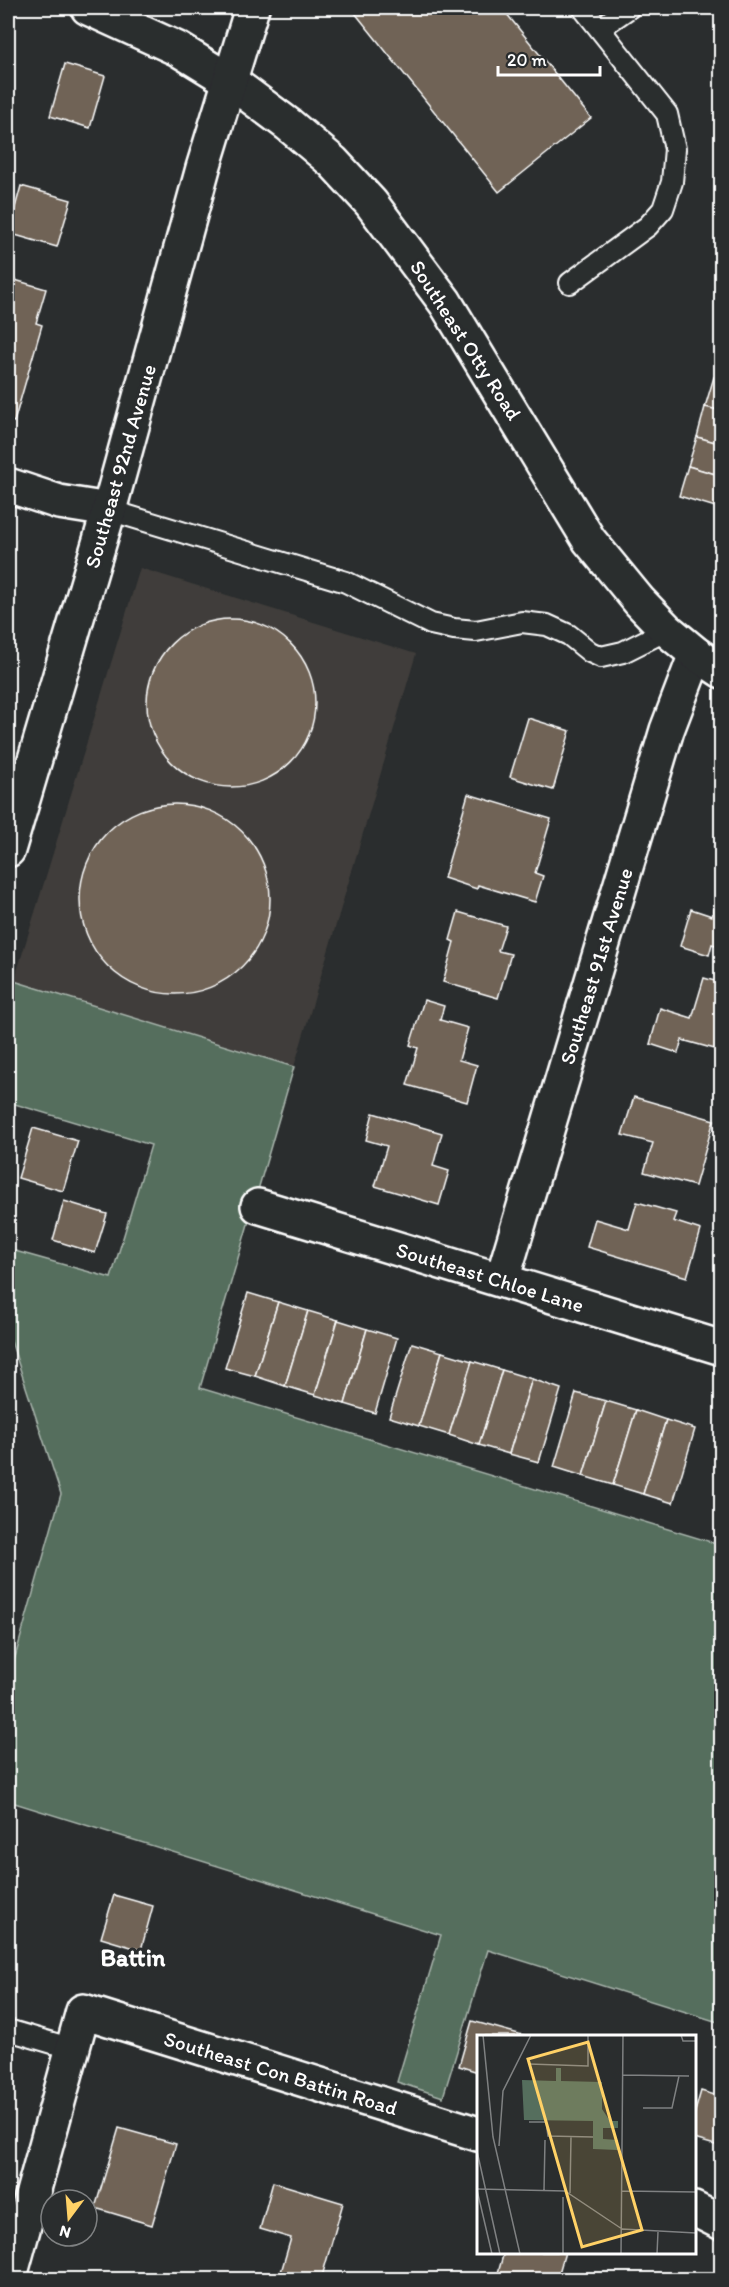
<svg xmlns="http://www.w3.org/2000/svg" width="729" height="2287" font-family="Itim,sans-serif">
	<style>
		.built { fill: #3f3d3a }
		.green { fill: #556e5d; stroke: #aab6ae; stroke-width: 1.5 }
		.building { fill: #6f6356; stroke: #fff; stroke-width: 1.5 }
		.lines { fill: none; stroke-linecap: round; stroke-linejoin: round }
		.service-casing { stroke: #fff; stroke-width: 24 }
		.minor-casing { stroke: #fff; stroke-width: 38 }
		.tertiary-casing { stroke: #fff; stroke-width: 38 }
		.secondary-casing { stroke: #fff; stroke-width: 38 }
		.service { stroke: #2a2d2e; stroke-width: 20 }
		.minor { stroke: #2a2d2e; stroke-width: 33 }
		.tertiary { stroke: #2a2d2e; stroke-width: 33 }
		.secondary { stroke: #2a2d2e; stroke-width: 33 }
		.labels { text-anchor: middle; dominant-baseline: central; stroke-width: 6; stroke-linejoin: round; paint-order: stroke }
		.street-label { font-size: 21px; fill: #fff; stroke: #2a2d2e }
		.quarter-label { font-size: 24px; font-weight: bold; fill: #fff; stroke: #2a2d2e }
		.inset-road { fill: none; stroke: #7f8182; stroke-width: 1.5 }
		.view { fill: #ffd166; fill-opacity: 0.15; stroke: #ffd166; stroke-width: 3 }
		.inset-edge { fill: none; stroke: #fff; stroke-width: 3 }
	</style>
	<rect width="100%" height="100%" fill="#2a2d2e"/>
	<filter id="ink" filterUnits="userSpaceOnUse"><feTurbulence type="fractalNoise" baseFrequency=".0167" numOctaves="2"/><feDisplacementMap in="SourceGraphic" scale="12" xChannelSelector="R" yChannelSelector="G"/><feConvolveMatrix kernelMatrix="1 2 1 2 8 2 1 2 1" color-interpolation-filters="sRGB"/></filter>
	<g filter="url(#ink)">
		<polygon class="built" points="140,568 416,654 294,1067 14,981"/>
		<polygon class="green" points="14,981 294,1067 200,1388 721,1545 721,2023 488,1950 443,2097 397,2082 441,1935 8,1801 8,1682 61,1494 8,1332 8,1249 111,1278 151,1145 8,1102 8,1004"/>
		<g class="building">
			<polygon points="351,8 502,8 591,118 499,192"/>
			<polygon points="65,64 105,76 90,128 50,116"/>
			<polygon points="21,186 71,200 57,247 8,233"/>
			<polygon points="8,278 46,289 36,323 42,325 14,422 8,420"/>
			<polygon points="714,377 722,379 722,411 705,407"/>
			<polygon points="705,407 722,411 722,444 697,437"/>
			<polygon points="697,437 722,444 722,476 688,466"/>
			<polygon points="688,466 722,476 722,509 679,496"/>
			<circle cx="231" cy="703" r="84"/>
			<polygon points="528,718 570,731 553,790 510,777"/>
			<polygon points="468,794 551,819 535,873 543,876 535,902 478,885 477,889 444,878"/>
			<circle cx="175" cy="899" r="95"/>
			<polygon points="722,821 722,849 714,847"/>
			<polygon points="720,889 722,889 722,947 712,944 709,955 680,946 691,909 712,916"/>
			<polygon points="458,912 506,926 498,951 511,954 498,998 443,982 454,942 450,940"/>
			<polygon points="704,978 722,983 722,1051 682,1040 678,1053 650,1044 660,1008 692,1018"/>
			<polygon points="424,1000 444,1006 440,1020 468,1028 459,1060 477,1065 467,1102 407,1085 418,1048 410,1045"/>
			<polygon points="634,1097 714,1120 695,1186 644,1172 653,1143 622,1135"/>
			<polygon points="373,1113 442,1133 433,1166 449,1171 439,1205 375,1186 387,1146 366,1140"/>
			<polygon points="33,1128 78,1141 63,1191 18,1178"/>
			<polygon points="64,1201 107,1214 95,1253 53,1240"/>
			<polygon points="637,1202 676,1213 673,1221 701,1230 687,1277 587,1247 595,1219 629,1229"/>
			<polygon points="248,1293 278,1302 255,1376 225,1368"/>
			<polygon points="278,1302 308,1311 285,1386 255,1376"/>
			<polygon points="308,1311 338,1320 315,1395 285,1386"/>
			<polygon points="338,1320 367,1329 345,1404 315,1395"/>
			<polygon points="367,1329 397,1338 375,1413 345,1404"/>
			<polygon points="412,1343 442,1352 419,1426 389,1417"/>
			<polygon points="442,1352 472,1361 449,1435 419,1426"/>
			<polygon points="472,1361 502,1370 479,1445 449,1435"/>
			<polygon points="502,1370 532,1379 509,1454 479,1445"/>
			<polygon points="532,1379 561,1389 539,1462 509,1454"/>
			<polygon points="576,1393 606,1401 583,1476 554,1467"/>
			<polygon points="606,1401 636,1410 613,1485 583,1476"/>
			<polygon points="636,1410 666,1420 643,1494 613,1485"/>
			<polygon points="666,1420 695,1429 673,1503 643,1494"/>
			<polygon points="114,1895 153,1906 141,1950 101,1938"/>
			<polygon points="472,2021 526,2036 478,2036 478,2072 459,2066"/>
			<polygon points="701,2091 722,2097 722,2147 694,2139 694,2115"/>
			<polygon points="119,2128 176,2144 152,2225 95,2208"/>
			<polygon points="273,2182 343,2203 321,2280 309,2280 281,2272 291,2238 260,2229"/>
			<polygon points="504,2252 565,2252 557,2280 538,2277 537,2280 496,2280"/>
		</g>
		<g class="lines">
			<g class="service-casing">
				<g id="service">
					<polyline points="600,28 629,8"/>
					<polyline points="570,283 648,226 663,209 672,182 675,149 667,114 583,8"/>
					<polyline points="109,510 346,582 431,624 454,629 476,631 522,622 547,625 569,635 590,652 601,657 623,652 667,630"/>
					<polyline points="8,2030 73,2049"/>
				</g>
			</g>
			<g class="minor-casing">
				<g id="minor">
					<polyline points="8,485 59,502 109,510"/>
					<polyline points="258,1206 722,1348"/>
					<polyline points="502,1280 667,730 696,654"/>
					<polyline points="694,2209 722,2223"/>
					<polyline points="9,2280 83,2011 478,2134"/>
				</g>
			</g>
			<g class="tertiary-casing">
				<polyline id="tertiary" points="230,81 289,125 333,162 371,203 445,302 589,540 639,601 667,630 696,654 722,671"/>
			</g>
			<g class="secondary-casing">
				<g id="secondary">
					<polyline points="88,8 178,49 230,81"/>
					<polyline points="8,850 109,510 203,168 252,8"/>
				</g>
			</g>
			<use href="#service" class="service"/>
			<use href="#minor" class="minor"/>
			<use href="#tertiary" class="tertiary"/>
			<use href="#secondary" class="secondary"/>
		</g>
	</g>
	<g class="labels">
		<g class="street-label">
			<text transform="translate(466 340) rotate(57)">Southeast Otty Road</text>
			<text transform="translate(120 466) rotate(-74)">Southeast 92nd Avenue</text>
			<text transform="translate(596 966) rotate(-73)">Southeast 91st Avenue</text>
			<text transform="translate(490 1277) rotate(17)">Southeast Chloe Lane</text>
			<text transform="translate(281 2073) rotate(17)">Southeast Con Battin Road</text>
		</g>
		<g class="quarter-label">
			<text x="133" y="1957">Battin</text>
		</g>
	</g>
	<g transform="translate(477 2035)">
		<rect width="219" height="219" fill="#2a2d2e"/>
		<path d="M79,33H84V46L125,47V74L133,86H141V93H126V104L141,105V115L116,114V86L47,85L45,45L79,46Z" fill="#556e5d"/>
		<path class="inset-road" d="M6,0L16,102L43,219M204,0L206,6H219M52,29L111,31V0M146,40L212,41M166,73H195L202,41M52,87H69L71,101L116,102M22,111L26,56L54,0M0,116L23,219M0,154L88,156L145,194M0,155L15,219M67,155L68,105M145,156L219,157M93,158L94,102M145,194L219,198M86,219V162M144,219L146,0M180,219L181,197"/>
		<path class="view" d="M111,7L165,195L105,212L51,24Z"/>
		<rect width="219" height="219" class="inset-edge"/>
	</g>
	<rect width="729" height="2287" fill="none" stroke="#2a2d2e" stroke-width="30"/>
	<rect x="15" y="15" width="699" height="2257" fill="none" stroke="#fff" stroke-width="2" filter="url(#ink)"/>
	<g transform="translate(69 2218) rotate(196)"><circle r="28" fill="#2a2d2e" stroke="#7f8182" stroke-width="1.5"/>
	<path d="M0-4.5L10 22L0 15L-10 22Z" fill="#ffd166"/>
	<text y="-9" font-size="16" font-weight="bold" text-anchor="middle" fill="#ffffff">N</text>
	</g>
	<path d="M498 66v9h102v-9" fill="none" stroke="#ffffff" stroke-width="3"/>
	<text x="507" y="66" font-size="18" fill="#ffffff" stroke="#2a2d2e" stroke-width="4.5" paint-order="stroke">20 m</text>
</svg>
